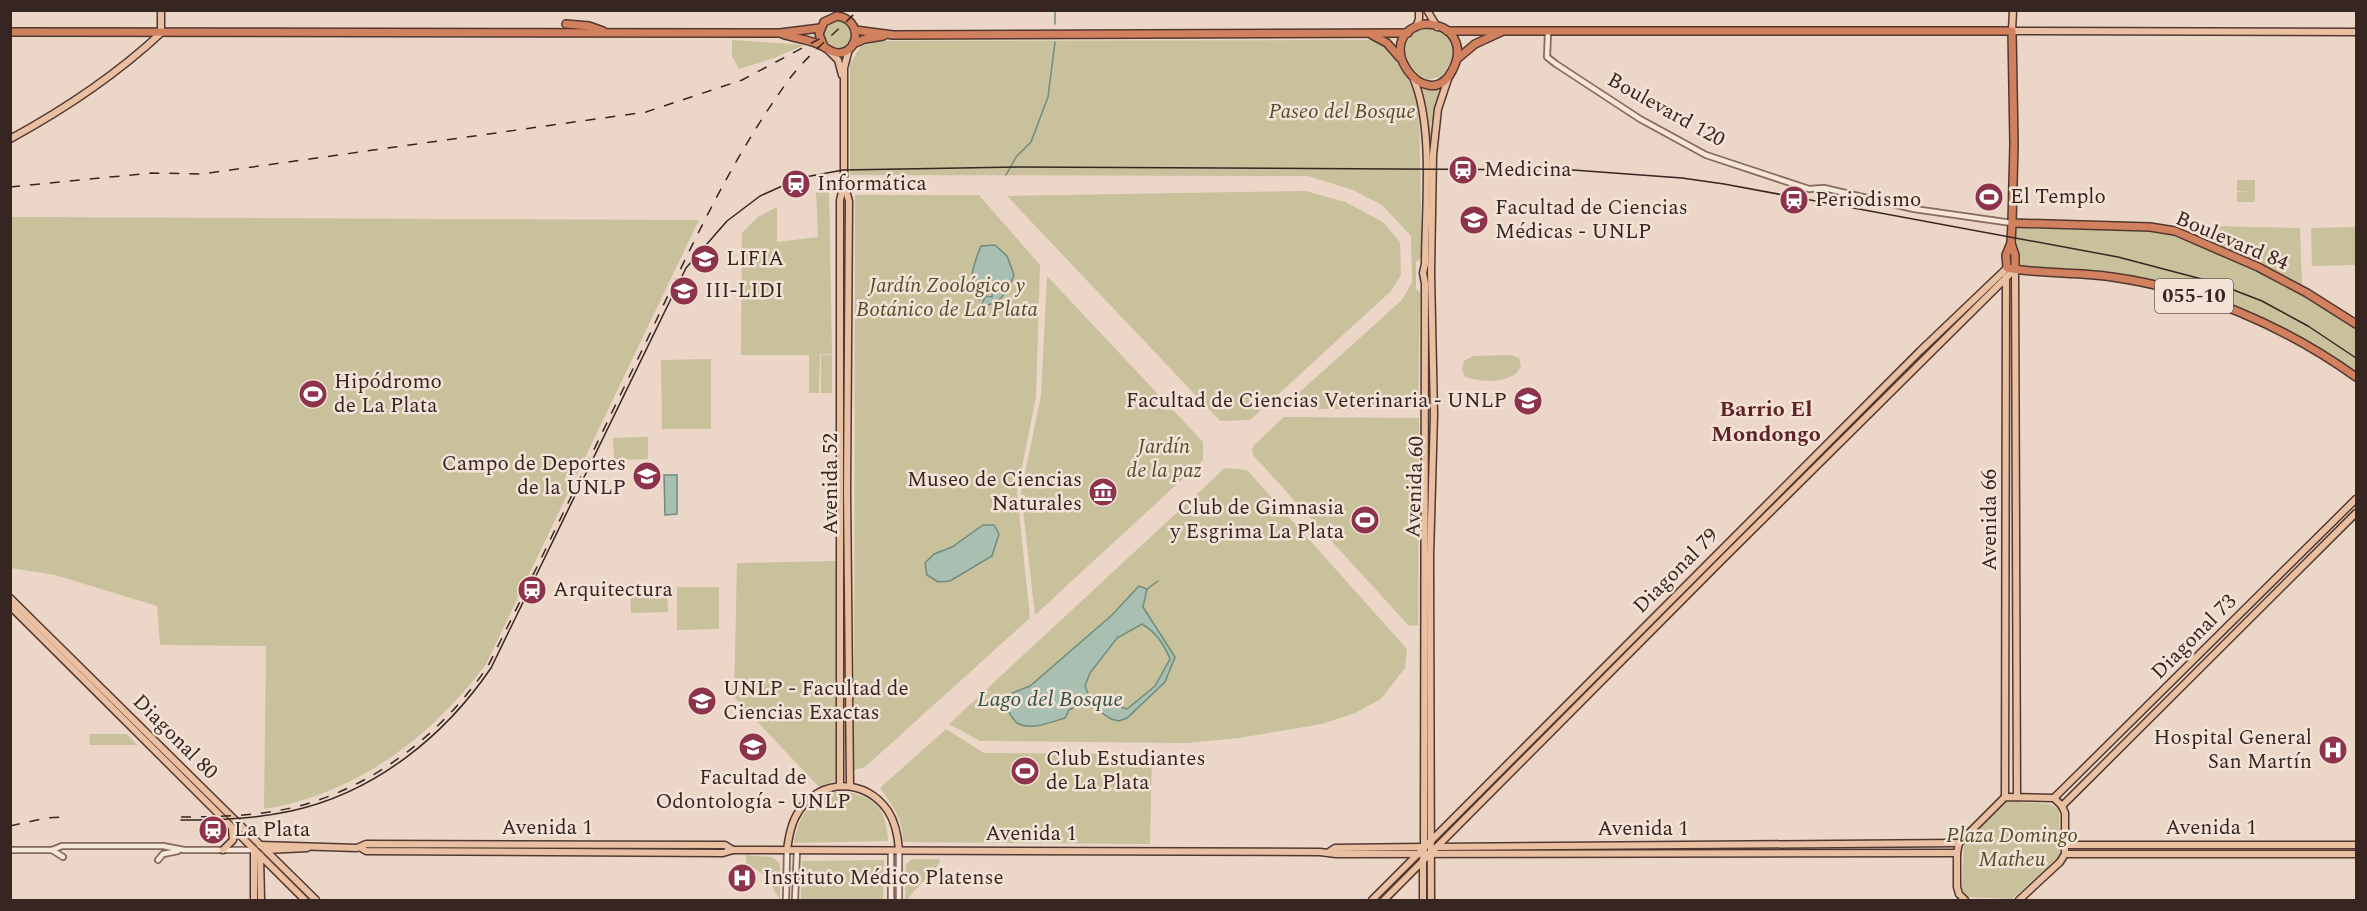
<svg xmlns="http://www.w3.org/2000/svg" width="2367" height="911" font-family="Spectral,serif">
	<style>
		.green { fill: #c8c19c }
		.water { fill: #a8bfb2; stroke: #6f8c7d; stroke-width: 1.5; fill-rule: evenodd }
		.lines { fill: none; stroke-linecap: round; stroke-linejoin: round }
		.stream { stroke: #6f8c7d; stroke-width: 1.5 }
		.minor-casing { stroke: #85685e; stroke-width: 8 }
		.major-casing { stroke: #533831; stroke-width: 9 }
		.highway-casing { stroke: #533831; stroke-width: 10 }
		.minor { stroke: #f6e6d9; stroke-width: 4.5 }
		.major { stroke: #eac0a2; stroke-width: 6 }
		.highway { stroke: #d2815f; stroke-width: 7 }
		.tram { stroke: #362520; stroke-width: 1.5 }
		.rail { stroke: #362520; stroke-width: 1.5; stroke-dasharray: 10 10; stroke-linecap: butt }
		.labels { text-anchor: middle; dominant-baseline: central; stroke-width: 5; stroke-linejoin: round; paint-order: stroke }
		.shield { fill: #f3e3d6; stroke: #6f5e57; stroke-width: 1.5 }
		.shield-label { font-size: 20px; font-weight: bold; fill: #362520 }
		.street-label { font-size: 21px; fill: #362520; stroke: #f3e3d6 }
		.park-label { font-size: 21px; font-style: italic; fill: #515029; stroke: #f3e3d6 }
		.poi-label { font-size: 21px; fill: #362520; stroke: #f3e3d6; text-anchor: start }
		.neighbourhood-label { font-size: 22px; font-weight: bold; fill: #5f2327; stroke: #f3e3d6 }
		.water-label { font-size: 22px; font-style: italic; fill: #315549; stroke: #f3e3d6 }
	</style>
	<rect width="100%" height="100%" fill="#ebd6c7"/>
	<g class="green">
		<circle cx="838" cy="35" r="15"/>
		<path d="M1429,27C1460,35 1459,52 1442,76L1427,80C1402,68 1394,30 1429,27Z"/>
		<polygon points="732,40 804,45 774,58 739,69 732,56"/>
		<polygon points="1369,40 1386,45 1415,91 1419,106 1422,257 1416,262 1416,289 1420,293 1418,409 1281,409 1402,300 1412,282 1411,236 1382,205 1353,190 1308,176 850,175 850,64 860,47 877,41"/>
		<polygon points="1442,86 1431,124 1430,166 1428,166 1425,105 1420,87 1430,89"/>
		<polygon points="2237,180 2255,180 2255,202 2237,202 2237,192 2251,191 2237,191"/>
		<polygon points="829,187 832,354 813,355 820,355 819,393 809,393 809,355 741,355 742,233 758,217 777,207 777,242 818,237 816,191"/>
		<polygon points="1306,191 1345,202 1383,222 1400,242 1401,275 1391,291 1250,420 1220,421 1007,196"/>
		<polygon points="855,195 979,195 1040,265 1036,397 1017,492 1030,618 865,767 854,770"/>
		<path d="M11,217L699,220L486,664C431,738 356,794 264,809L266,646L160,645L157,606L55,575L11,568Z"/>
		<polygon points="2214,226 2300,228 2302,287 2210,242"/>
		<polygon points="2356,227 2356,265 2312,266 2311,228"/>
		<path d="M2015,228L2150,231L2174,235L2257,271L2312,301L2356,329V372L2283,329L2204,295L2118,274L2019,265C2019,252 2014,241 2015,228Z"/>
		<polygon points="1047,276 1203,442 1203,460 1035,615 1021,492 1041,396"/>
		<rect x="821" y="355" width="11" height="38"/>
		<path d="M1511,355L1519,358L1521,366C1514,384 1482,383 1465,377L1462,369L1464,361L1473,356Z"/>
		<polygon points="711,359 711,429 662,429 661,360"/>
		<polygon points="1284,417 1419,418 1418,625 1409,626 1253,455 1252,449 1254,445"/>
		<polygon points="648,437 648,459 614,460 613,438"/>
		<polygon points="1225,468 1247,470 1407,649 1405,668 1381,699 1355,713 1322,724 1239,738 1186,743 980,741 949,724"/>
		<polygon points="838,561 839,779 819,787 734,697 737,563"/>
		<polygon points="677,587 719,587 719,629 677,630"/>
		<polygon points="667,591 668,612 631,613 630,592"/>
		<path d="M946,729L984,753L1152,754L1150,844L903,842C904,820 892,805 880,788Z"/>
		<polygon points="89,734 127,734 137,745 90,745"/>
		<path d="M843,791C875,797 886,807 888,841L794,843C796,825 807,803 824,795C829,792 837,792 843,791Z"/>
		<polygon points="2006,801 2049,804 2059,809 2060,856 2012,899 1969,897 1962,890 1964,841"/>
		<polygon points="746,855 772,857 780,863 780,900 766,876 746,863"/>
		<path d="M912,859H938L940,861C936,873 915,886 908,900H905L906,864Z"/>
		<polygon points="884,860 883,900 801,900 802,861"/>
	</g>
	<g class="water">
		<path d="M995,245L1007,256L1014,275C1008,291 1003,301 985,306L982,303L986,296L992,297L993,289L987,288L979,300C964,287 975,261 981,246Z"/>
		<polygon points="664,475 677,475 677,514 665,515"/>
		<polygon points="983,525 994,525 999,534 992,556 950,581 938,582 927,575 925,563 934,554 952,547"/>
		<path d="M1139,586L1147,589L1143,607L1175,657L1165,682L1127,718L1119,721L1111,719L1085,701L1069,710L1065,718C1051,722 1031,731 1017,723C1013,720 1009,712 1006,707L1012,693L1030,686L1112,615ZM1142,624C1156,632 1164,644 1170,659L1155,686L1127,709L1089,696L1085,686L1090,673L1117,638Z"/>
	</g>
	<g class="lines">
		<g class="stream">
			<polyline points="1055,10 1055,24"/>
			<polyline points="1006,175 1016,157 1031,142 1048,97 1055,42"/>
			<polyline points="1147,589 1158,581"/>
		</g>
		<g class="minor-casing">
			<g id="minor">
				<polyline points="1548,32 1547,57 1556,64 1640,119 1706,155 1809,189 1824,188 1914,209 2012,223"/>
				<polyline points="10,850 52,850 62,846 163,846 184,850 254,850"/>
				<polyline points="52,850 63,857"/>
				<polyline points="891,850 891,900"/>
				<polyline points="899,850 899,900"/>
				<polyline points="158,860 163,854 178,851"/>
				<polyline points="786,900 787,850"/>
				<polyline points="795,900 797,850"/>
			</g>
		</g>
		<g class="major-casing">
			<g id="major">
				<polyline points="1427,10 1437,27"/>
				<polyline points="2013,10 2012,31 2356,32"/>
				<polyline points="1416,27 1419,19 1419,10"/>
				<polyline points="829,51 838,60 842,75"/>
				<path d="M1414,80C1434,128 1425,212 1425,264L1423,273L1425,283L1424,849"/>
				<path d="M10,139C65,109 116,75 161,33V10"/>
				<polyline points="844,184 849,201 847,491 850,786"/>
				<polyline points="2015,270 2017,797"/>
				<polyline points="10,598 316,900"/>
				<polyline points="10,606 305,900"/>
				<polyline points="840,786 840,200 844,184 844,68 849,49"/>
				<polyline points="2005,797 2006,277"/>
				<polyline points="2054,798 2356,499"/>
				<polyline points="2062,806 2356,513"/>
				<polyline points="260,845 357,848 366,844 725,845 733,850"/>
				<polyline points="2065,845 2356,845"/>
				<polyline points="1438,847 1959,843"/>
				<polyline points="361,848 366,851 723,853 733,850 1320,852 1336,854 1957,853"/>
				<polyline points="223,850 233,840 232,829"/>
				<polyline points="254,850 254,900"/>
				<polyline points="266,850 307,848"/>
				<path d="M787,850C789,836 791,823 799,811C820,778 866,778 888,811C896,823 898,836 899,850"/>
				<polyline points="1329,852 1335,848 1424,847"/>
				<polyline points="2065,854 2356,854"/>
				<polyline points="260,855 261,900"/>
				<polyline points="1372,900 1920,351 2007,268"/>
				<polyline points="1384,900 1723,559 2015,269"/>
				<polyline points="1423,900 1423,859"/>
				<polyline points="1431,900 1430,556 1434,415 1431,273 1433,155 1438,109 1449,76"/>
				<polyline points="1965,900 1959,894 1957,887 1957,853 1959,843 2005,797 2054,798 2062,806 2065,813 2065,854 2060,862 2019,900"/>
			</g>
		</g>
		<g class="highway-casing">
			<g id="highway">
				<polyline points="566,24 589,26 603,31"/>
				<path d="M1424,24C1454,24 1465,47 1452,71C1427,118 1367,37 1424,24Z"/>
				<polyline points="855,30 893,35 1408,33"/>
				<path d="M1447,31H2012L2014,144L2012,223L2011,243L2006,255L2007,268C2041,274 2077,272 2112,277C2199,289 2285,326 2356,377"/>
				<polyline points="10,32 780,33 820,28"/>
				<path d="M782,34C796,39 811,39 824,47C828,49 831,52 837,53C860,54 863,19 837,16L824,22L819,34L824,47"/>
				<polyline points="1372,35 1387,43 1400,58"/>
				<polyline points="853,44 865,39 883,36"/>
				<polyline points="1457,59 1475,44 1501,32"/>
				<polyline points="2012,223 2150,227 2175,231 2258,267 2307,293 2356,324"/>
				<polyline points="2011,243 2015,255 2015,269"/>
			</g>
		</g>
		<use href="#minor" class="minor"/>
		<use href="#major" class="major"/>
		<use href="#highway" class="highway"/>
		<path class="tram" d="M181,820C218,820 254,819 291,811C374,793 444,737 491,668L686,268L727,221L760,196L800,178L843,170L1018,167L1573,170L1682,178L1724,184L2118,257L2213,282L2262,301L2308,326L2356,358"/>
		<g class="rail">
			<polyline points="10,187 151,173 202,174 646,112 742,80 823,37"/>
			<path d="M181,817C218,817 255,816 291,808C372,789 442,734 488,666C542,558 594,449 647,340C688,253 729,163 785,85C805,56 834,35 858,10"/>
			<polyline points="10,826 46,818 66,817"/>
		</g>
	</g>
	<defs>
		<g id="station-disc" transform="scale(1.5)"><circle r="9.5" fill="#8e334c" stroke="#f3e3d6"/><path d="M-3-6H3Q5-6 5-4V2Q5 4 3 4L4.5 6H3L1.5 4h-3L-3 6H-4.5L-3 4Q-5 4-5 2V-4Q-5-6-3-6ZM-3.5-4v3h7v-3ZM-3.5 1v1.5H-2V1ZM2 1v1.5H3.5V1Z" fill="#fff"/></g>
		<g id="stadium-disc" transform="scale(1.5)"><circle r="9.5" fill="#8e334c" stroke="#f3e3d6"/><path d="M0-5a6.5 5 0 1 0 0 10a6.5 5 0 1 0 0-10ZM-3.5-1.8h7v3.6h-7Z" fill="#fff"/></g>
		<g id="university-disc" transform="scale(1.5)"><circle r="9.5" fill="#8e334c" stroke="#f3e3d6"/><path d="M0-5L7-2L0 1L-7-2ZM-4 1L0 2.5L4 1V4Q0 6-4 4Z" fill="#fff"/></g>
		<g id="museum-disc" transform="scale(1.5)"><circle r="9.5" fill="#8e334c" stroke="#f3e3d6"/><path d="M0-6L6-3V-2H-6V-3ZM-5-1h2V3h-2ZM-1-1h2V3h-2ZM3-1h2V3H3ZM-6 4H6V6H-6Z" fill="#fff"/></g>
		<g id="hospital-disc" transform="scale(1.5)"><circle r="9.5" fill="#8e334c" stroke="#f3e3d6"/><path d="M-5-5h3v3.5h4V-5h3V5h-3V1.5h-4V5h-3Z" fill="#fff"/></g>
	</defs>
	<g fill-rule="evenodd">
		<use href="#station-disc" x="1463" y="170"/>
		<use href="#station-disc" x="796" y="184"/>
		<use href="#stadium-disc" x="1989" y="197"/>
		<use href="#station-disc" x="1794" y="200"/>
		<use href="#university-disc" x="1474" y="220"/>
		<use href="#university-disc" x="705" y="259"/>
		<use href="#university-disc" x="684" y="291"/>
		<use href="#stadium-disc" x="313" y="394"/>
		<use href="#university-disc" x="1528" y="401"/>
		<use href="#university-disc" x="647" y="476"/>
		<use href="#museum-disc" x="1103" y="492"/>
		<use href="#stadium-disc" x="1365" y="520"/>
		<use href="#station-disc" x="532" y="590"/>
		<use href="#university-disc" x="702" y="701"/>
		<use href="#university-disc" x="753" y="747"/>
		<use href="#hospital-disc" x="2333" y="750"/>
		<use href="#stadium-disc" x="1025" y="771"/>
		<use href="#station-disc" x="213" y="830"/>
		<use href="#hospital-disc" x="742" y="878"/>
	</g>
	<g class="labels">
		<rect class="shield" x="2155" y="279" width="78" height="34" rx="4.5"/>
		<g class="shield-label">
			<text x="2194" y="296">055-10</text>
		</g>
		<g class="street-label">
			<text transform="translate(1666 110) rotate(29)">Boulevard 120</text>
			<text transform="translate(2232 241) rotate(23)">Boulevard 84</text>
			<text transform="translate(831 484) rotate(-90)">Avenida 52</text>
			<text transform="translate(1415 487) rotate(-88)">Avenida 60</text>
			<text transform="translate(1990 520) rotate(-90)">Avenida 66</text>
			<text transform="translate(1676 571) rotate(-45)">Diagonal 79</text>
			<text transform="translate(2194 637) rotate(-45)">Diagonal 73</text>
			<text transform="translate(175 737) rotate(45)">Diagonal 80</text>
			<text x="547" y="828">Avenida 1</text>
			<text x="2211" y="828">Avenida 1</text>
			<text x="1643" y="829">Avenida 1</text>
			<text x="1031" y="834">Avenida 1</text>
		</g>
		<g class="park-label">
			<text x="1342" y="112">Paseo del Bosque</text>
			<text x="947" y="286">Jardín Zoológico y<tspan x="947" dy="24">Botánico de La Plata</tspan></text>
			<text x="1164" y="447">Jardín<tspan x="1164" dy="24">de la paz</tspan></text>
			<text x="2012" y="836">Plaza Domingo<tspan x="2012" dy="24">Matheu</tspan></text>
		</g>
		<g class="poi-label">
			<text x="1484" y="170">Medicina</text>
			<text x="817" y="184">Informática</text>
			<text x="2010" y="197">El Templo</text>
			<text x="1815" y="200">Periodismo</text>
			<text x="1495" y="208">Facultad de Ciencias<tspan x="1495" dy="24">Médicas - UNLP</tspan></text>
			<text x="726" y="259">LIFIA</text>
			<text x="705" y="291">III-LIDI</text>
			<text x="334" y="382">Hipódromo<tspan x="334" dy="24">de La Plata</tspan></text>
			<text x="1507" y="401" text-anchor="end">Facultad de Ciencias Veterinaria - UNLP</text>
			<text x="626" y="464" text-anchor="end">Campo de Deportes<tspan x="626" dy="24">de la UNLP</tspan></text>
			<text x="1082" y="480" text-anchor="end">Museo de Ciencias<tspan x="1082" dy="24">Naturales</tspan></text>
			<text x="1344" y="508" text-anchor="end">Club de Gimnasia<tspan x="1344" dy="24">y Esgrima La Plata</tspan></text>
			<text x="553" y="590">Arquitectura</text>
			<text x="723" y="689">UNLP - Facultad de<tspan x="723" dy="24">Ciencias Exactas</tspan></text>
			<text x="2312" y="738" text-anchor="end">Hospital General<tspan x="2312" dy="24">San Martín</tspan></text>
			<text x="1046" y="759">Club Estudiantes<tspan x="1046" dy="24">de La Plata</tspan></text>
			<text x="753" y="778" text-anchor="middle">Facultad de<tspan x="753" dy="24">Odontología - UNLP</tspan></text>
			<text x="234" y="830">La Plata</text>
			<text x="763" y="878">Instituto Médico Platense</text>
		</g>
		<g class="neighbourhood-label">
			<text x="1766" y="409">Barrio El<tspan x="1766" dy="25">Mondongo</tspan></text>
		</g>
		<g class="water-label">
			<text x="1050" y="699">Lago del Bosque</text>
		</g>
	</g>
	<rect width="2367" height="911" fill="none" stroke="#362520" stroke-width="24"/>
</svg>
